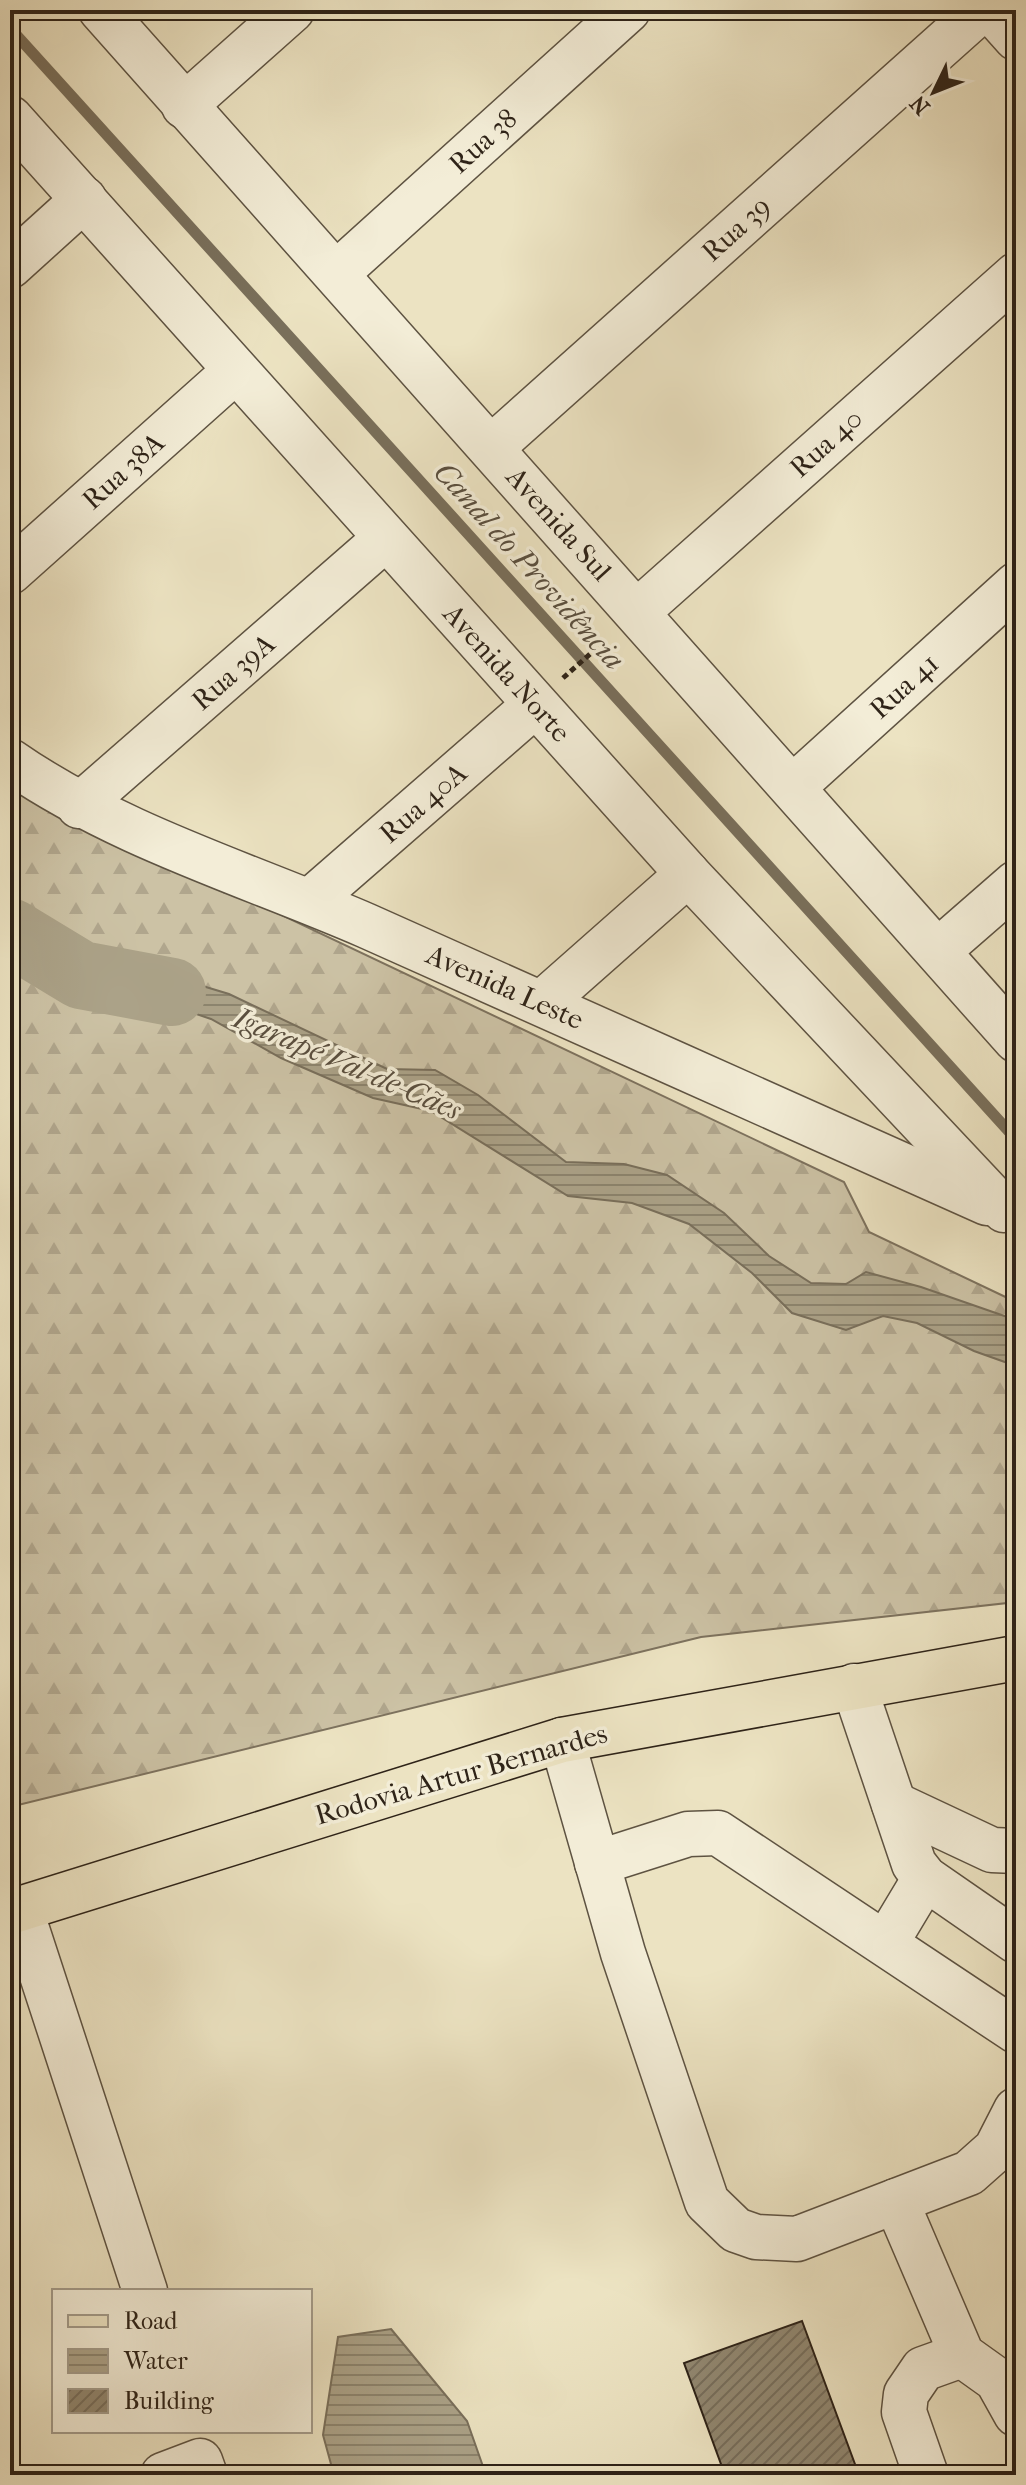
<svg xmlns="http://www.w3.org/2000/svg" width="1026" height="2485" font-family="'IM FELL French Canon',serif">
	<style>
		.forest { fill: url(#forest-firs); stroke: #7d725e; stroke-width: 2 }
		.water { fill: url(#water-rules); stroke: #796f5b; stroke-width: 2 }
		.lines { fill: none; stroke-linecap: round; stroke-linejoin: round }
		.stream { stroke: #796f5b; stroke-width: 11 }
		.river { stroke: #aba288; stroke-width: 68 }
		.building { fill: url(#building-hatch); stroke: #2e2318; stroke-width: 2 }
		.minor-casing { stroke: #5e5342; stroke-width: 47 }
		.major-casing { stroke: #2e2318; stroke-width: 47 }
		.path { stroke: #2e2318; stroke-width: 5; stroke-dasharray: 6 4; stroke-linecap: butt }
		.minor { stroke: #f3edd7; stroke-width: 44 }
		.major { stroke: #ece3c2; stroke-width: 44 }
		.labels { text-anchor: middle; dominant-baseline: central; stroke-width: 7; stroke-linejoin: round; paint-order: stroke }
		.street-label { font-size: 28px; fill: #2e2318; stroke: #f3edd7 }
		.water-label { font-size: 30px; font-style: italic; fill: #5a4f3f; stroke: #f3edd7 }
	</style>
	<defs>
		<pattern id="forest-firs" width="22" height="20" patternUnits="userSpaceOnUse" patternTransform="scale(2)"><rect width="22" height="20" fill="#ccc2a5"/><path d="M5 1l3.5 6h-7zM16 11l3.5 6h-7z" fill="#b0a68d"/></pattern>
		<pattern id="water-rules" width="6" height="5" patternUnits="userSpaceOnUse" patternTransform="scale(2)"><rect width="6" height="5" fill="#aba288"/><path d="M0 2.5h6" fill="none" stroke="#8c846e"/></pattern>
		<pattern id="building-hatch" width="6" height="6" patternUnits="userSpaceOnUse" patternTransform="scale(2)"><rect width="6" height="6" fill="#918770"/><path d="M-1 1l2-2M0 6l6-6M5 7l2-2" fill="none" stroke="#776e5b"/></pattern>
	</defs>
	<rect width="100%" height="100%" fill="#ece3c2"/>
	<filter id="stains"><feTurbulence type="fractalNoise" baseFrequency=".0025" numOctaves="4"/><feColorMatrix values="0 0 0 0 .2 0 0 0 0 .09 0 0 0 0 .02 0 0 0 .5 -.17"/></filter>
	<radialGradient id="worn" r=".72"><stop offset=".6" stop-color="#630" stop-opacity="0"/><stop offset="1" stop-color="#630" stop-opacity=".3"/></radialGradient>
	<polygon class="forest" points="10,786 844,1182 869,1232 1016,1302 1016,1602 701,1637 10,1807"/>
	<g class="water">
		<polygon points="153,971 229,994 387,1069 435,1070 478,1095 566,1162 624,1164 667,1175 724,1213 769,1256 811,1283 846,1284 866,1272 921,1287 1016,1320 1016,1366 974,1351 917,1323 883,1316 846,1330 792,1313 752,1273 689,1224 632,1203 568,1196 431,1111 373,1098 281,1058 211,1019 81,975"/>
		<polygon points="391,2329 467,2421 486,2475 334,2475 323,2435 338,2337"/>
	</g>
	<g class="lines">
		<g class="stream">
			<polyline points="10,28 1013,1136"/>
			<polyline points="1012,1331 1013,1307"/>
		</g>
		<polyline class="river" points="10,932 81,975 172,992"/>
	</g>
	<polygon class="building" points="802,2321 859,2475 725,2475 684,2363"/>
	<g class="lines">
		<g class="minor-casing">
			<g id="minor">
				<polyline points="101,10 1016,1040"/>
				<polyline points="991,10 1016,38"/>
				<polyline points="184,106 292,10"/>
				<polyline points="10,118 688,874 1004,1210"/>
				<polyline points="10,266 84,199"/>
				<polyline points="337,273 628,10"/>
				<polyline points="491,448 981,10"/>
				<polyline points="10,572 235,371"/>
				<polyline points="637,612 1016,275"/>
				<path d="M10,761C118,836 247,874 367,926C574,1017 780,1112 987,1203"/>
				<polyline points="793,787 1016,585"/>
				<polyline points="79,806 386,538"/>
				<polyline points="310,901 535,705"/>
				<polyline points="938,951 1016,883"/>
				<polyline points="542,1003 688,874"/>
				<polyline points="854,1686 914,1864 925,1878 1016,1941"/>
				<polyline points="562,1740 623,1953 707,2202 736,2230 756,2237 797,2239 969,2173 996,2149 1016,2110"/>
				<polyline points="894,1804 992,1850 1016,1851"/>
				<polyline points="597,1863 688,1834 718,1833 1016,2031"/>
				<polyline points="20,1908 145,2291"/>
				<polyline points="886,1943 925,1878"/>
				<polyline points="896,2201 962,2355 997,2380 1016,2414"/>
				<polyline points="163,2475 200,2461 205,2475"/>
				<polyline points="926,2475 904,2412 906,2394 923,2369 962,2355"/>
			</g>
		</g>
		<g class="major-casing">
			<polyline id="major" points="10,1912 562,1740 1016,1658"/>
		</g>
		<polyline class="path" points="563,678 607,639"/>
		<use href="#minor" class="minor"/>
		<use href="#major" class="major"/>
	</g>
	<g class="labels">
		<g class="street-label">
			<text transform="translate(483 141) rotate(-42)">Rua 38</text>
			<text transform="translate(736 229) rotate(-42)">Rua 39</text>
			<text transform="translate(826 443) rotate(-42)">Rua 40</text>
			<text transform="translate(123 471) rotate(-42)">Rua 38A</text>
			<text transform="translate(559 524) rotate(48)">Avenida Sul</text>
			<text transform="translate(233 672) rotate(-41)">Rua 39A</text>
			<text transform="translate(507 673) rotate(48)">Avenida Norte</text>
			<text transform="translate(904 686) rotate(-42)">Rua 41</text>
			<text transform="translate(423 803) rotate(-41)">Rua 40A</text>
			<text transform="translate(505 987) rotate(24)">Avenida Leste</text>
			<text transform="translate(461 1774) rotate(-16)">Rodovia Artur Bernardes</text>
		</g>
		<g class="water-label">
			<text transform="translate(529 566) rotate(48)">Canal do Providência</text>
			<text transform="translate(347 1064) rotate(23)">Igarapé Val-de-Cães</text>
		</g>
	</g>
	<rect width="1026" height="2485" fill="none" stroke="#ece3c2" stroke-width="40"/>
	<rect x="12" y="12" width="1002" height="2461" fill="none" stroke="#2e2318" stroke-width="4"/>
	<rect x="20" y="20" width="986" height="2445" fill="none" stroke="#2e2318" stroke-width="2"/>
	<rect x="52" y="2289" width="260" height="144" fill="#f3edd7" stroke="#a49c8b" stroke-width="2"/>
	<rect x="68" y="2315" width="40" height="12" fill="#ece3c2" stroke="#a49c8b" stroke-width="2"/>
	<text x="124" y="2329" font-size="24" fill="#2e2318">Road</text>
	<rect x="68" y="2349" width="40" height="24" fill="url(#water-rules)" stroke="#a49c8b" stroke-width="2"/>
	<text x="124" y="2369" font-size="24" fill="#2e2318">Water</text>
	<rect x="68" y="2389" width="40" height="24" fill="url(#building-hatch)" stroke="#a49c8b" stroke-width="2"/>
	<text x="124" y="2409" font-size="24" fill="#2e2318">Building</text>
	<g transform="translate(934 92) rotate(227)" stroke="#f3edd7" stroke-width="6" paint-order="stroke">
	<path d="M0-6L14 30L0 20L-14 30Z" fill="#2e2318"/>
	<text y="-12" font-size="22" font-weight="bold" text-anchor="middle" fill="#2e2318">N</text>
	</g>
	<rect width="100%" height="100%" filter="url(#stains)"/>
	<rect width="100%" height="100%" fill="url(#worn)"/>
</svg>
